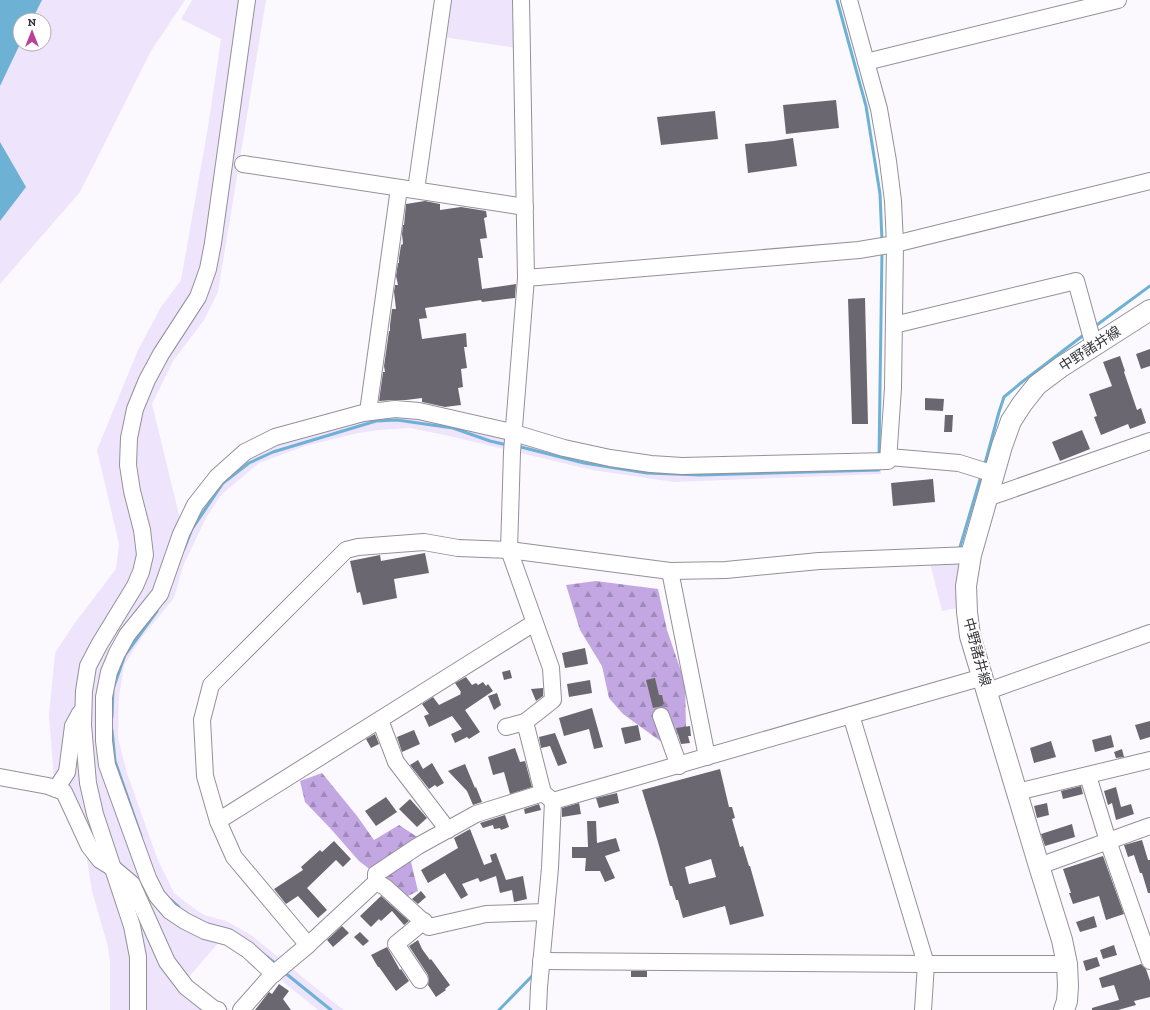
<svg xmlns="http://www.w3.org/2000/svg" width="1150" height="1010" font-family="'Zilla Slab','Noto Sans JP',serif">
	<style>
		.grass { fill: #eee4fc; fill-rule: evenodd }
		.forest { fill: url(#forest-firs) }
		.water { fill: #6db1d5 }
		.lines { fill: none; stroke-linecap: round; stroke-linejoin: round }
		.stream { stroke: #6db1d5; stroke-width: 3 }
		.building { fill: #6b6770; fill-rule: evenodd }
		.minor-casing { stroke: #94909a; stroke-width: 18 }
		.major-casing { stroke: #94909a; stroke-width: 22 }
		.minor { stroke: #fff; stroke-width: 16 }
		.major { stroke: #fff; stroke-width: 20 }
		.labels { text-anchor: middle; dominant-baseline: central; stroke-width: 4; stroke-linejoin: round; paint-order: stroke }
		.street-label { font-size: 14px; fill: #373539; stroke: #fff }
	</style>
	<defs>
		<pattern id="forest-firs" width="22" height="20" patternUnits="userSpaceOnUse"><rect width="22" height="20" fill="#c2a7e2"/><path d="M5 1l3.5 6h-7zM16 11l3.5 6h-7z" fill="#9e89b8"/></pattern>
	</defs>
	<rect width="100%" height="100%" fill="#fbf9fd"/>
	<g class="grass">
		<path d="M0,0H185L151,51L80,192L0,284ZM20,20H44V44H20Z"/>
		<polygon points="192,0 266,0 218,292 204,320 173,361 152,404 181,523 153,595 116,643 99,692 105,778 132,852 154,890 109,764 106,745 108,675 120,647 127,635 149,609 162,588 176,550 188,521 224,474 243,453 271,439 368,412 395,409 419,411 511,432 566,449 665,468 880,461 881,474 674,482 592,470 445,435 410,428 379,430 358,433 305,446 259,463 221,495 206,518 183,566 174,598 142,637 124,665 119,697 118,738 127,773 157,858 174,893 192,907 204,915 226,921 251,935 332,1001 344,1010 318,1010 287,985 250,949 228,937 211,932 192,925 170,911 159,899 168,915 219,942 188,978 230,1010 110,1010 110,962 108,947 92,891 79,810 70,792 54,780 49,715 55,653 74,624 116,569 119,544 97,450 138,350 161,307 181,280 208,127 221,39 181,19"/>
		<polygon points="443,0 516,0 516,48 437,36"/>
		<polygon points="962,560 957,608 942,611 930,563"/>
	</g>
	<g class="forest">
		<polygon points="596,581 658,589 667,630 685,683 686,729 663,743 623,714 609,698 602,666 580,630 566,585"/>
		<polygon points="322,773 357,816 374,840 399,825 425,842 411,862 418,891 406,897 359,861 330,828 305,802 300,781"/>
	</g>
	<g class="water">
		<polygon points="0,0 42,0 32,20 20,20 20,44 0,86"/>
		<polygon points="0,142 26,187 0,221"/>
	</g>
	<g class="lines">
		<g class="stream">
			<polyline points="837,0 866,106 880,194 882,241"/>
			<polyline points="1094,327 1150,286"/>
			<polyline points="517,446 584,463 647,473 700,475 879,470 879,467"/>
			<polyline points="879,457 882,251"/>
			<polyline points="984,467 999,412 1004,397 1022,382 1085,334"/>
			<polyline points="960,547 981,476"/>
			<polyline points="184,549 192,529 223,483 249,463 273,452 376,421 397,420 453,428 490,441 507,445"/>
			<polyline points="112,717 113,689 125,655 157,611"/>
			<polyline points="112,730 115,761 141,836"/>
			<polyline points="170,899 179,907"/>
			<polyline points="262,953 276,964"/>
			<polyline points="284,972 331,1010"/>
			<polyline points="499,1010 534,974"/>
		</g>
	</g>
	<g class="building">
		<polygon points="836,100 839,128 786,134 783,105"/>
		<polygon points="715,111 718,139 661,145 657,117"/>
		<polygon points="793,138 797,166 748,173 745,144 774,141"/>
		<polygon points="425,201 440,204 440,210 461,207 486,211 487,217 484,218 487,238 480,239 483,258 478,258 482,289 516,284 515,298 482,302 481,300 425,308 427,318 419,319 422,339 466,333 467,347 464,347 467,368 461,369 463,387 458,388 461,405 445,407 422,402 422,398 406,400 394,400 379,401 383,372 385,372 384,366 389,331 390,331 390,325 392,309 396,309 394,292 395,285 398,285 396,276 398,263 399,263 399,258 401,245 403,244 402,234 403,225 404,225 406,204"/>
		<polygon points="865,298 868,424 852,424 848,299"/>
		<polygon points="1150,349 1150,366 1141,369 1136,354"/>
		<polygon points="1120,356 1125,371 1124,372 1137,410 1141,408 1146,423 1130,429 1128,424 1101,435 1094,417 1097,416 1089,394 1112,386 1103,362"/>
		<polygon points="925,398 944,399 943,411 925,410"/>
		<polygon points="945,415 953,415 952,432 944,432"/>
		<polygon points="1082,430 1090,449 1060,461 1052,442"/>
		<polygon points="933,479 935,502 893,506 891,483"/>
		<polygon points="425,553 429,573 394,579 397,598 363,605 360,592 357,593 350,561 380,555 381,561"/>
		<polygon points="585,648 588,664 565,668 562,653"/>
		<polygon points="510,670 512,678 504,680 502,672"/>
		<polygon points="466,677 472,685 476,683 478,685 483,682 486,686 488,684 493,691 465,710 480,732 469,739 467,737 455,743 451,734 462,729 452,716 429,727 424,716 429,714 422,704 433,697 439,705 461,694 460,693 461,692 455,683"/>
		<polygon points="655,678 659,695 662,695 664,704 662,705 663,706 653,708 646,680"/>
		<polygon points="590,680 592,693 569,697 567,684"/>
		<polygon points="543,688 543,696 536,701 531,689"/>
		<polygon points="497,693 501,705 494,710 488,696"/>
		<polygon points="592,708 603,747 594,749 589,729 564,736 559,718"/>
		<polygon points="1150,721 1150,737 1140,740 1135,725"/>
		<polygon points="638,725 641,740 625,744 621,728"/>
		<polygon points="690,726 691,736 688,736 690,743 681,744 676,728"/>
		<polygon points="414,730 420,744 402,752 397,737"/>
		<polygon points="555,733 567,763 558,766 550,746 541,748 539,737"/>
		<polygon points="375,734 379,744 371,748 366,739"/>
		<polygon points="1111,735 1114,747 1095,752 1092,740"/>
		<polygon points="1051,741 1056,757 1034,763 1030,748"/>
		<polygon points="515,748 520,762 525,761 532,787 510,794 504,772 493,775 488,757"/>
		<polygon points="1122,749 1124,757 1116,758 1114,752"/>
		<polygon points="418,760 423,769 432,763 444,783 437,787 435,785 429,789 410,765"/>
		<polygon points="465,764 475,788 476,787 482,802 473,805 467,791 448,771"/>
		<path d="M720,769L729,807H732L735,818L732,819L740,847L743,846L749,866H750L764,916L730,925L725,906L683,918L678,900H676L672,886H670L658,842L642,790ZM711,859L716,877L689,884L685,867Z"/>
		<polygon points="1081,786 1083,794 1063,799 1061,791"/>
		<polygon points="1116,787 1121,807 1131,804 1134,814 1116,820 1112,803 1108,805 1104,791"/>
		<polygon points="617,793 619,803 599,808 596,798"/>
		<polygon points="386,797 397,812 376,826 365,811"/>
		<polygon points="410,799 427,818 417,827 399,809"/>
		<polygon points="579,803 581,814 562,817 562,808"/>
		<polygon points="1047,803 1049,815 1037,818 1034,806"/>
		<polygon points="539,804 541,810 525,814 524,809"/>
		<polygon points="505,815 509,827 501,830 500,828 494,829 493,825 483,828 480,823"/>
		<polygon points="587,821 596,821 597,843 616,838 620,851 605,856 615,878 605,882 600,871 585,871 586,858 572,858 572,847 588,847"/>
		<polygon points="1072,824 1075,837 1045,846 1041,834"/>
		<polygon points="470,829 484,865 492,862 490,855 496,853 506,880 523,876 527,899 514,902 512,890 500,893 496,876 480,882 478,878 462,884 468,895 461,899 445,873 428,883 421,870 458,848 454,838"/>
		<polygon points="1142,840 1148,860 1150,860 1150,893 1148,893 1142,873 1140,873 1134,855 1128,857 1124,845"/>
		<polygon points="334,841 351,859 343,867 336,860 307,888 327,910 318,918 298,896 286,904 274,889 303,870 301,867 320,850 322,852"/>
		<polygon points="1103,856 1124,914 1106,920 1099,896 1073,904 1069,893 1071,893 1063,869"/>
		<polygon points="421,891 426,897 418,904 412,899"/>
		<polygon points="381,896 409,921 404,925 392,911 381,921 379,919 371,927 360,916"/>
		<polygon points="1094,916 1097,927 1080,932 1076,922"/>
		<polygon points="342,926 349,933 333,947 327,940"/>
		<polygon points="360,932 369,941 363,946 354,937"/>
		<polygon points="418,940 422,949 430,960 431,959 450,985 445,989 446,990 436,997 428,985 429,980 428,975 409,946"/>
		<polygon points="1114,945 1117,955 1103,959 1100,950"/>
		<polygon points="387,947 400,970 401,969 409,981 396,991 379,967 378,967 371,955"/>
		<polygon points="1097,957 1100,966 1086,971 1083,961"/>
		<polygon points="1141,964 1146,969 1150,981 1150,997 1134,1001 1136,1005 1118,1010 1092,1010 1092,1008 1119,1000 1114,985 1102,988 1099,978"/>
		<rect x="631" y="971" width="16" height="6"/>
		<polygon points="279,984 289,991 283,999 291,1010 255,1010 269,992 272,994"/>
	</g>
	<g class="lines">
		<g class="minor-casing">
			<g id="minor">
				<polyline points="866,62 1118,0"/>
				<polyline points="243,164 525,207"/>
				<polyline points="416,190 443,0"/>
				<polyline points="526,278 859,250 895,244 1150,181"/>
				<polyline points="894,325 1076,281 1094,346"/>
				<polyline points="368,412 399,188"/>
				<polyline points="889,457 959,463 994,474"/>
				<polyline points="987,498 1150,441"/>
				<polyline points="670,571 707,757"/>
				<polyline points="988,691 1150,633"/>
				<polyline points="851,715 926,964 923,1010"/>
				<polyline points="661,716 679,766"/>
				<polyline points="380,720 396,762 448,830"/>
				<polyline points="525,722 543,793"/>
				<polyline points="506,727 525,722 553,700 551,668 509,550 512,452 526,278 521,0"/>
				<polyline points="1088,776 1108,841 1150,961"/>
				<polyline points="0,777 48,786 64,792 89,846 100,860 113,868 132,884 167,962 186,987 214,1009 218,1010"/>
				<polyline points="56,789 67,772 73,726 80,713"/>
				<polyline points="1017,792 1150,760"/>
				<polyline points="553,801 983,677"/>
				<polyline points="218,821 534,623"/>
				<polyline points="1039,866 1150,826"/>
				<polyline points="376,882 385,887 429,927 486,914 546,912"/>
				<polyline points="308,945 234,857 218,821 205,776 202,720 211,685 346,550 358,547 424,542 458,548 509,550 670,571 726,570 819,561 971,555"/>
				<polyline points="541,961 926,964 1067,964"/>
				<polyline points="274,974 248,950 228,937 205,931 185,921 170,911 157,896 148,878 107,765 104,741 104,697 109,672 117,653 127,635 160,594 181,534 195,505 217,477 245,452 275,437 363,413 395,409 419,411 511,432 564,448 610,458 651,464 682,466 888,461 893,388 895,244 893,201 888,161 879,109 849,0"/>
				<polyline points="420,980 396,944 424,921"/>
				<polyline points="138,1010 138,957 132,926 95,814 88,783 83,725 84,691 88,666 99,645 135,586 141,572 145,555 142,530 132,491 128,465 129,438 135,409 147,380 161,354 198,297 208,269 213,243 247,0"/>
				<polyline points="241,1010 271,976 308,945 376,882 376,874 418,846 476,814 543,793 553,801"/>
				<polyline points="538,1010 539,987 550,868 553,801"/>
			</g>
		</g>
		<g class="major-casing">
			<polyline id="major" points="1064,1010 1067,1001 1068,986 1067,964 1062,940 1039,866 970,636 967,612 966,586 971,555 1002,446 1011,421 1022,404 1037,385 1061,367 1150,310"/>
		</g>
		<use href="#minor" class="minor"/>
		<use href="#major" class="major"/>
	</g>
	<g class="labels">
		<g class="street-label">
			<text transform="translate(1090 349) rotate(-33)">中野諸井線</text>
			<text transform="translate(977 652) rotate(75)">中野諸井線</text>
		</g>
	</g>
	<g transform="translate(32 32)"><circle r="19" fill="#ffffff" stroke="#afaeb0"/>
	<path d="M0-3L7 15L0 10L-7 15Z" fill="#bb4296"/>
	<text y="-6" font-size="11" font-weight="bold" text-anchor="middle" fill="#373539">N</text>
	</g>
</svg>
